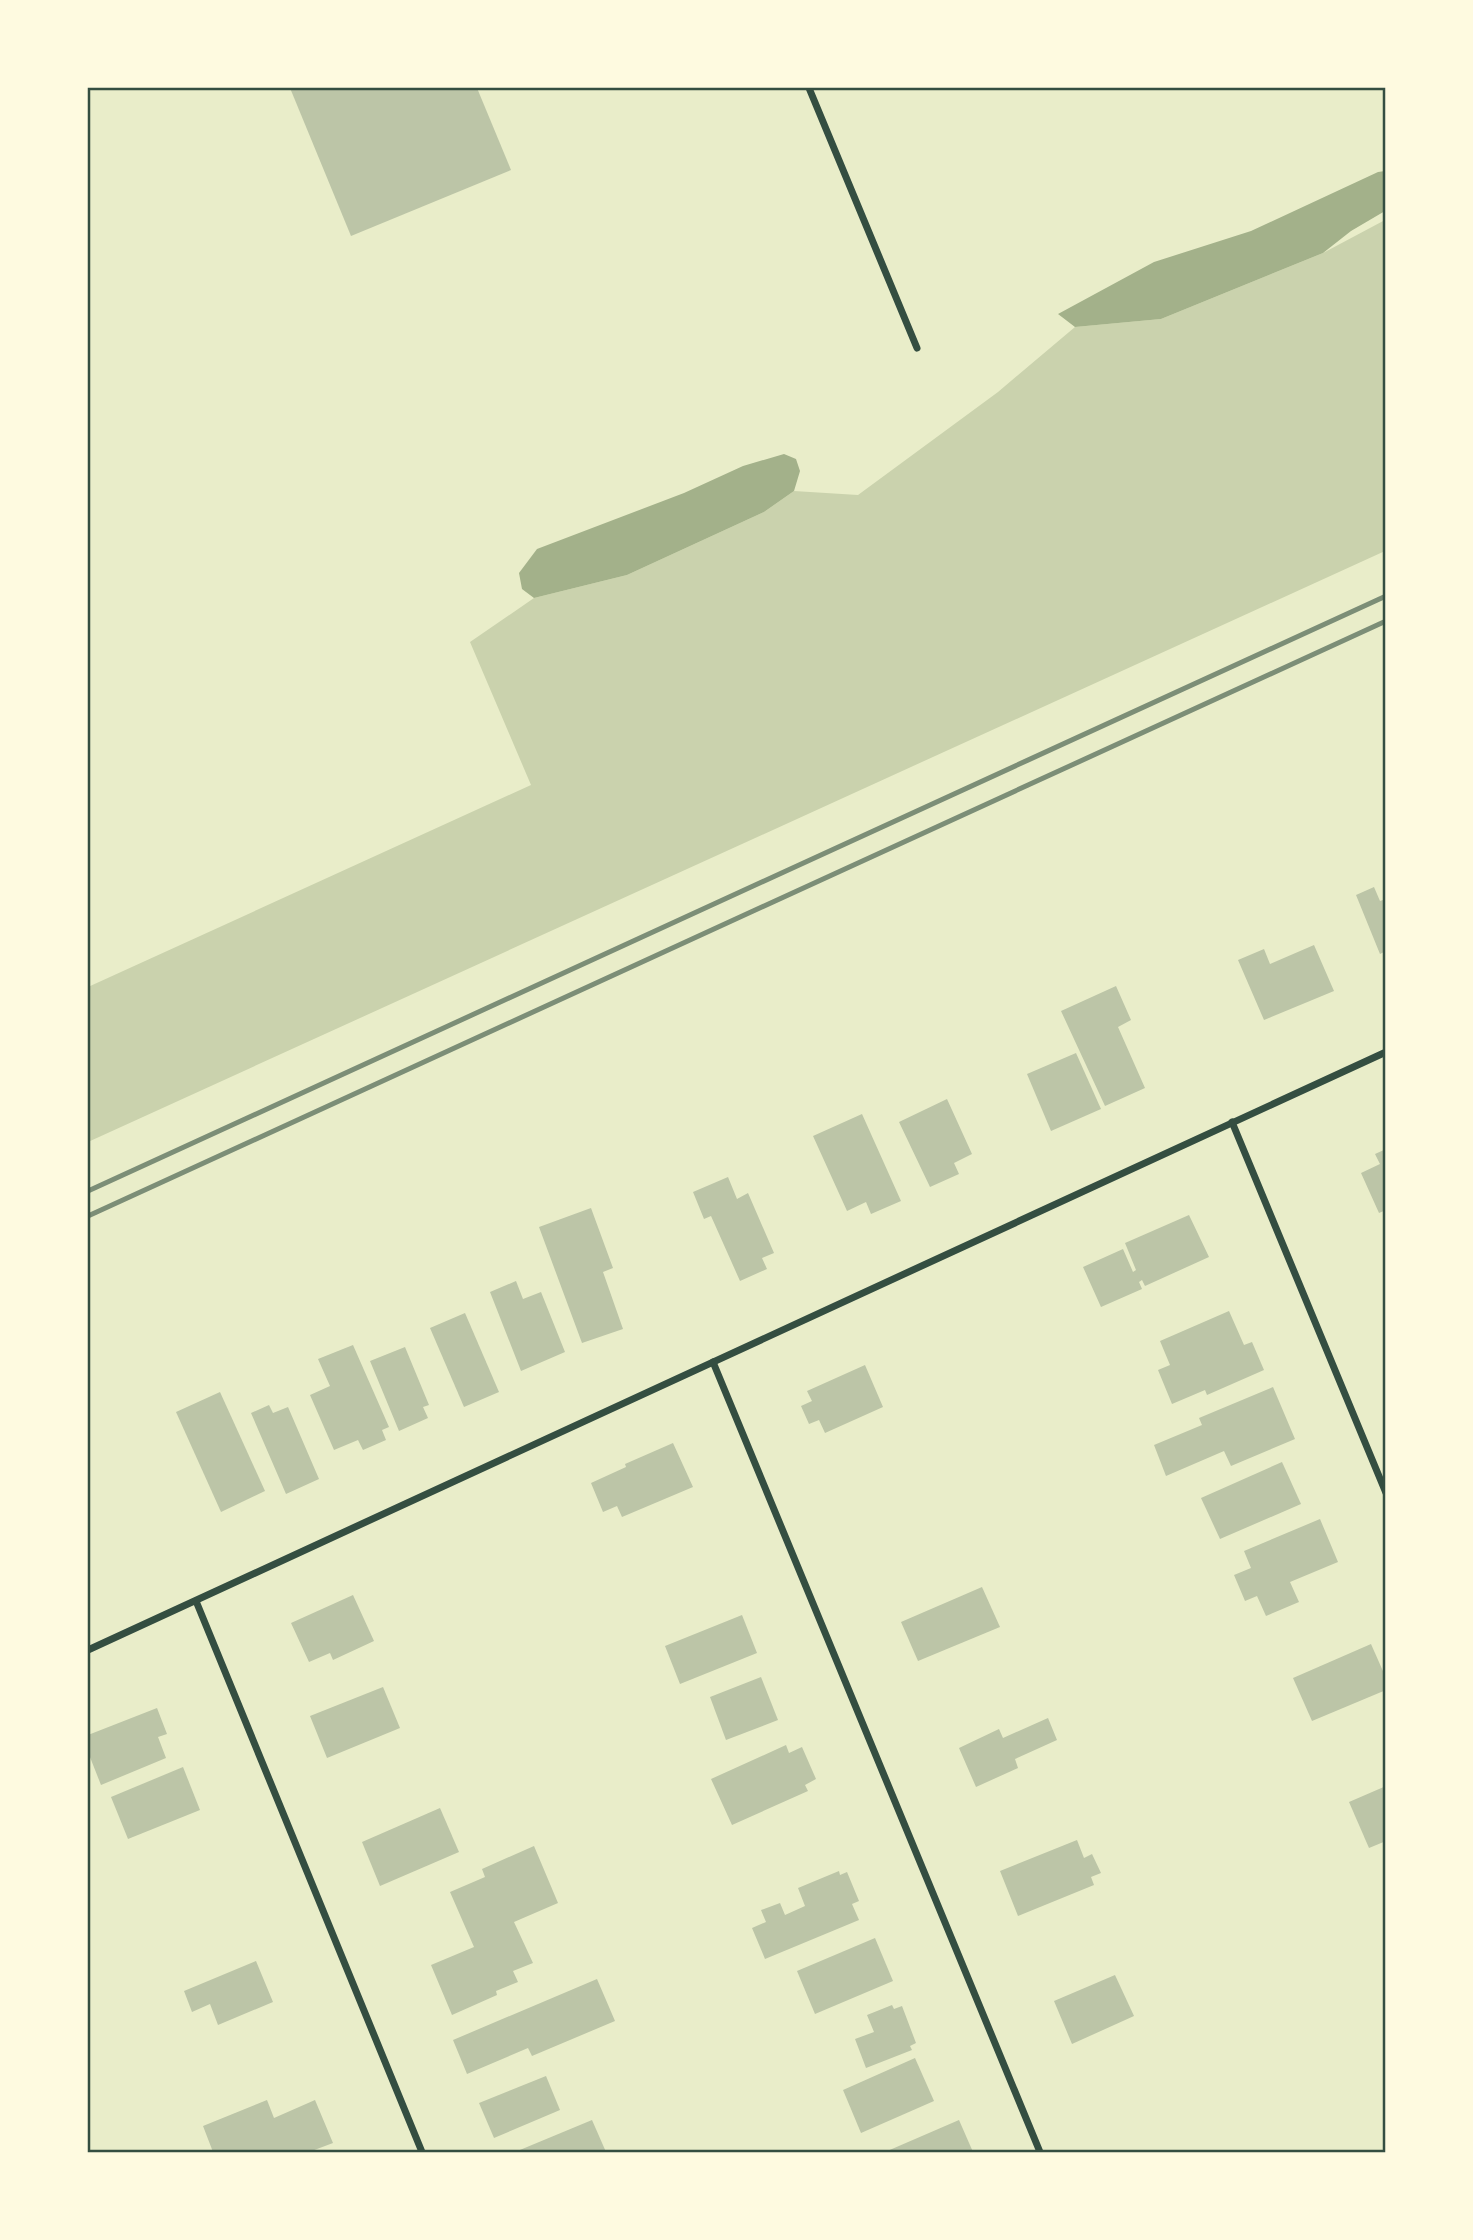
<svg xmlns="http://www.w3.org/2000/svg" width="1473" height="2240" font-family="Signika,sans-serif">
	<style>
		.green { fill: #cad2ad }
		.water { fill: #a3b18a }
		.building { fill: #bcc5a7 }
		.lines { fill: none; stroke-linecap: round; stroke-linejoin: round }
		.minor { stroke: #344e41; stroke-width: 7 }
		.rail { stroke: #7c8e77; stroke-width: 5 }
		.neatline { fill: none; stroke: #344e41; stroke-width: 2.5 }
	</style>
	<rect width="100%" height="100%" fill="#e9edc9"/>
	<polygon class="green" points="1385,220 1385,551 88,1142 88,987 531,785 470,642 534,598 627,575 764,512 794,491 858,495 998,392 1075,327 1161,319 1323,253"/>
	<g class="water">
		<polygon points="1385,171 1385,211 1351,231 1323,253 1161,319 1075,327 1058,314 1154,262 1251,231 1378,172"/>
		<polygon points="784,454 796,459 800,471 794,491 764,512 627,575 534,598 522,589 519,573 537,549 684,493 743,466"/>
	</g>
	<g class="building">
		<polygon points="290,88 477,88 511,170 351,236"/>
		<polygon points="1374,887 1380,901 1386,899 1386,951 1380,954 1356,895"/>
		<polygon points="1314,945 1334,991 1264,1020 1238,960 1264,949 1270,964"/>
		<polygon points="1116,986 1131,1020 1118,1027 1145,1088 1105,1106 1061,1011"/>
		<polygon points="1076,1053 1101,1109 1051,1131 1027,1074"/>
		<polygon points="947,1099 972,1154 954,1163 959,1174 930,1187 899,1122"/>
		<polygon points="862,1114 901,1201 871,1214 866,1202 847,1211 813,1136"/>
		<polygon points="1386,1149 1386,1210 1379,1213 1361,1173 1380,1164 1375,1154"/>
		<polygon points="728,1177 737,1199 748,1193 774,1253 762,1258 767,1269 740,1281 711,1216 704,1219 693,1192"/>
		<polygon points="591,1208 613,1268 603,1272 623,1329 582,1343 539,1227"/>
		<polygon points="1189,1215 1209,1257 1145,1286 1142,1280 1139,1282 1142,1289 1101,1307 1083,1267 1123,1249 1133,1272 1136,1270 1125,1243"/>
		<polygon points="516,1281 523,1299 541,1292 565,1352 521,1371 490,1292"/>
		<polygon points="1229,1311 1244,1345 1252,1342 1264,1370 1207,1395 1205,1390 1172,1404 1158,1370 1170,1365 1160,1341"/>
		<polygon points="465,1313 499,1392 464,1407 430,1328"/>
		<polygon points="353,1345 389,1427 382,1430 386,1440 363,1450 358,1440 334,1450 310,1395 330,1386 318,1359"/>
		<polygon points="405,1347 429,1405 423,1407 428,1418 399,1431 370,1361"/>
		<polygon points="865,1365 883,1407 825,1433 819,1420 809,1424 801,1406 812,1401 807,1391"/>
		<polygon points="1273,1387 1295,1439 1231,1466 1224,1451 1166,1476 1154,1445 1202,1425 1199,1418"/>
		<polygon points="220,1392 265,1491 221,1512 176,1412"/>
		<polygon points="269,1405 273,1413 288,1407 319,1479 286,1494 251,1413"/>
		<polygon points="673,1443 693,1487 622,1517 617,1506 603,1512 591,1483 626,1467 625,1464"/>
		<polygon points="1282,1462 1301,1504 1220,1539 1201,1498"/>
		<polygon points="1320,1519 1338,1562 1290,1582 1299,1602 1266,1616 1257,1596 1245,1601 1234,1575 1251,1568 1244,1551"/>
		<polygon points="982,1587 1000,1627 918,1661 901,1622"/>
		<polygon points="353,1595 374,1641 333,1660 330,1653 309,1662 291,1623"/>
		<polygon points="742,1615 757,1653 680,1684 665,1646"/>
		<polygon points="1371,1644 1386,1678 1386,1690 1312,1721 1293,1678"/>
		<polygon points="761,1677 778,1720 726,1740 710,1697"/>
		<polygon points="383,1687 400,1728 327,1758 310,1716"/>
		<polygon points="157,1708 167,1734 158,1737 166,1758 101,1785 88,1752 88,1735"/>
		<polygon points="1048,1718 1057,1740 1015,1759 1018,1768 976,1787 959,1748 999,1729 1003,1738"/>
		<polygon points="786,1745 789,1753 802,1747 816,1779 805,1785 808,1791 732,1825 711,1779"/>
		<polygon points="183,1767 200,1810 128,1839 111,1797"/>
		<polygon points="1386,1786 1386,1841 1369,1848 1349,1802"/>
		<polygon points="440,1808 459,1852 380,1886 362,1842"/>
		<polygon points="1077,1840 1084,1858 1092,1854 1101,1873 1091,1877 1094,1885 1018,1916 1000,1871"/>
		<polygon points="534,1846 558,1903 514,1922 533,1963 513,1971 518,1982 496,1991 497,1995 452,2015 431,1965 474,1947 450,1892 485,1877 482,1869"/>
		<polygon points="839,1871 840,1875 847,1872 859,1901 852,1904 859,1920 765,1959 752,1928 766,1922 761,1910 780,1903 785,1915 805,1906 798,1888"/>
		<polygon points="875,1938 893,1981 815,2014 797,1971"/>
		<polygon points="256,1961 273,2002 218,2025 210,2004 192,2012 184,1991"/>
		<polygon points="1115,1975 1134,2016 1072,2044 1054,2001"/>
		<polygon points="597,1979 615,2021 532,2056 528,2048 467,2074 453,2040"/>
		<polygon points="892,2005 894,2009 902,2006 916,2043 910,2046 912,2050 866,2068 855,2039 874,2032 867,2015"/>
		<polygon points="915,2058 934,2101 861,2133 843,2090"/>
		<polygon points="546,2076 560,2110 494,2138 479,2103"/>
		<polygon points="267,2100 274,2118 315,2100 333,2143 309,2152 213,2152 203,2126"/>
		<polygon points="592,2120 606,2152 515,2152"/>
		<polygon points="959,2120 973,2152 885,2152"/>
	</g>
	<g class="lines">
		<g class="minor">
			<polyline points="809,88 917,348"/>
			<polyline points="1232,1122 1386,1493"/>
			<polyline points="713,1362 1040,2152"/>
			<polyline points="196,1601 422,2152"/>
			<polyline points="88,1650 1386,1052"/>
		</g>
		<g class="rail">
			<polyline points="88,1191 1386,596"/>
			<polyline points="88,1216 1386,621"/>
		</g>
	</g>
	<rect width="1473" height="2240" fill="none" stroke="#fefae0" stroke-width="178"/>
	<rect x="89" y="89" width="1295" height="2062" class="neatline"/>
</svg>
